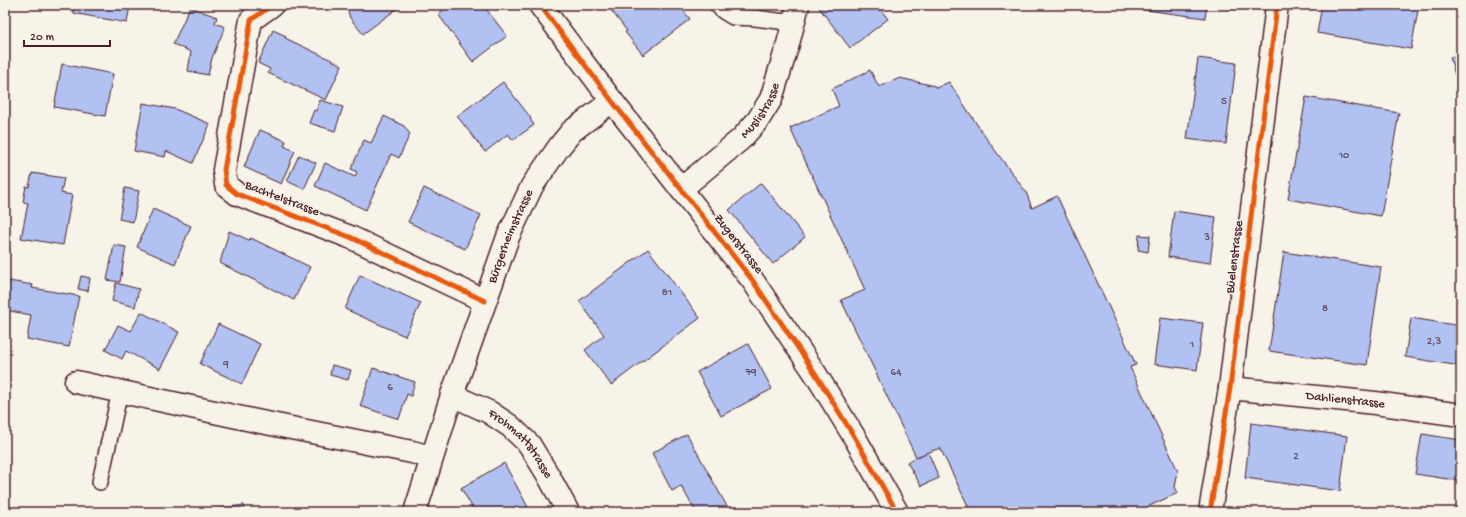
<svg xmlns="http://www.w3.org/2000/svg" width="1466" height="517" font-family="'Gochi Hand',sans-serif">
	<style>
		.building { fill: #b1c1f1; stroke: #4a1f2b }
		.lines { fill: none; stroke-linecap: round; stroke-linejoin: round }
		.lane-casing { stroke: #4a1f2b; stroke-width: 18 }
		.street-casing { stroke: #4a1f2b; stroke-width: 25 }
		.secondary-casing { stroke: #4a1f2b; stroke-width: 25 }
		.lane { stroke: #f7f3e8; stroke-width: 15 }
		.street { stroke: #f7f3e8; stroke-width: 22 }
		.secondary { stroke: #f7f3e8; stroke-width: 22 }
		.cycleway-casing { stroke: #f7f3e8; stroke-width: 8 }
		.cycleway { stroke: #e8590c; stroke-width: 5 }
		.labels { text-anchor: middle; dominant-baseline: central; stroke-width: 3; stroke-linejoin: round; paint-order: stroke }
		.number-label { font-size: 11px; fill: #64485c }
		.street-label { font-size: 13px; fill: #4a1f2b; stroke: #f7f3e8 }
	</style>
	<rect width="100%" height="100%" fill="#f7f3e8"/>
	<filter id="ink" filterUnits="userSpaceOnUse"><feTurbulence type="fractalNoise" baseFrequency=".025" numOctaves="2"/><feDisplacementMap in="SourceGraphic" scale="8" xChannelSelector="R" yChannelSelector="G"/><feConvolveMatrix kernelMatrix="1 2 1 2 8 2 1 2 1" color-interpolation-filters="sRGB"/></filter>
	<g filter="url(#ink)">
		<g class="building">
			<polygon points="74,5 130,5 127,23 73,13"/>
			<polygon points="346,5 402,5 363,34 350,18"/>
			<polygon points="450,5 483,5 507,36 473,62 438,14"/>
			<polygon points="607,5 682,5 680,6 690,19 643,55 625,32 627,31"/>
			<polygon points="727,5 761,5 761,7 735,9 730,8"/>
			<polygon points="817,5 877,5 888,19 850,48"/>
			<polygon points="1125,5 1207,5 1205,18 1124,7"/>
			<polygon points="1224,5 1234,5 1233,9 1224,8"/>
			<polygon points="1322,5 1419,5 1411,49 1317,33"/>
			<polygon points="190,7 217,17 215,23 225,27 212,58 208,75 188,71 191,52 173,44"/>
			<polygon points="273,30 286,36 285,38 342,65 326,100 268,73 270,69 258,63"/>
			<polygon points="1461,54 1461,97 1450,57"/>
			<polygon points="1198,58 1236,63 1226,144 1187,139"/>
			<polygon points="62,64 113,74 105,116 54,107"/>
			<polygon points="870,70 879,87 900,78 935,86 936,88 949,82 986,138 1026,192 1032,208 1057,196 1136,365 1130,367 1178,471 1175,487 1178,493 1136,512 971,512 940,448 916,457 841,300 865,290 790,128 839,106 832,89"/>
			<polygon points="503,82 531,118 530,119 534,125 513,140 508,134 485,152 457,116"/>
			<polygon points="1306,97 1399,113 1381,216 1288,199"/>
			<polygon points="320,100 343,107 335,131 309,123 314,110 316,111"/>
			<polygon points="143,103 175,109 210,124 193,163 166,151 165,157 134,151"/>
			<polygon points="384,116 404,126 410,134 399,158 391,154 366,210 315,186 325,163 355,177 357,172 351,169 364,140 371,143"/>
			<polygon points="260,130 286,141 284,146 295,151 281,184 244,167"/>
			<polygon points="299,155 316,163 304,189 287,181"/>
			<polygon points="32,173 64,178 61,193 72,195 63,245 21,238 28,203 23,202 26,186 29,187"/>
			<polygon points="761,183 805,237 773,264 729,210"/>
			<polygon points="125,188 139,191 133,222 119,219"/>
			<polygon points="424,188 481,215 465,249 408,222"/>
			<polygon points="153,209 191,226 175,264 137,247"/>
			<polygon points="1174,211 1216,217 1210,263 1168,257"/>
			<polygon points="229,231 249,240 251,238 310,267 294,300 220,263"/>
			<polygon points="1139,235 1150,236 1148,252 1138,250"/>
			<polygon points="114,245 126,247 120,282 107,280"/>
			<polygon points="648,249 700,318 611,385 585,350 604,335 579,301"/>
			<polygon points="1284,252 1381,267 1367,365 1269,351"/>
			<polygon points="360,275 421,303 405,336 345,309"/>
			<polygon points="81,276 90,278 88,291 78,289"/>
			<polygon points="9,281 33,285 32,288 79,296 69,347 27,339 31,315 5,310 5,302"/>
			<polygon points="116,283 139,289 135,307 112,301"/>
			<polygon points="141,312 179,332 160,369 126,351 122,359 105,350 118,325 131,331"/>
			<polygon points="1160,318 1203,323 1197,370 1154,364"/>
			<polygon points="1411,318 1461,326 1460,366 1405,357"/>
			<polygon points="218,324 260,344 242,384 200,364"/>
			<polygon points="748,344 772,389 721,416 697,372"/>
			<polygon points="332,365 351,370 348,380 330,375"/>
			<polygon points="373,368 415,382 411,396 407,394 399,419 360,406"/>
			<polygon points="1251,423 1347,436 1340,491 1245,478"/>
			<polygon points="687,434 730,512 696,512 681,486 672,491 652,453"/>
			<polygon points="1422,434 1461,440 1461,481 1415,474"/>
			<polygon points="928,452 939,478 921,486 907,462"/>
			<polygon points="504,463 528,507 519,512 475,512 461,488"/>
			<polygon points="244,505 245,512 193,512"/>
			<polygon points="528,507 531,512 519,512"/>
			<polygon points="619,508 622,512 611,512"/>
		</g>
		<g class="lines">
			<g class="lane-casing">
				<g id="lane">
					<polyline points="717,5 723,11 733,17 755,18 793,23"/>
					<polyline points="100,482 120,391"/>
				</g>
			</g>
			<g class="street-casing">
				<g id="street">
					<polyline points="272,5 251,20 224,170 226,185 237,194 350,237 485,301"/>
					<path id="s1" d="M681,189L741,139L758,120L771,99L788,44L798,5"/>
					<polyline points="76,382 256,421 412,452 431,457"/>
					<path id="s2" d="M1230,388L1375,403L1461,415"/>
					<path id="s3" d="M452,395L489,412L510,426L529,444L548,475L568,512"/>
					<path id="s4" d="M415,512L452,395L508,237L532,186L559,147L572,131L612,101"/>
					<polyline points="1210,512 1230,388 1277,5"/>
				</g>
			</g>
			<g class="secondary-casing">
				<polyline id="secondary" points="540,5 612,101 753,281 815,373 855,438 897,512"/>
			</g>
			<use href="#lane" class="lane"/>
			<use href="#street" class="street"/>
			<use href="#secondary" class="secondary"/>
			<g class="cycleway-casing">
				<g id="cycleway">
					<polyline points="272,5 251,20 224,170 226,185 237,194 350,237 485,301"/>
					<polyline points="540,5 612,101 753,281 815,373 855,438 897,512"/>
					<polyline points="1210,512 1230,388 1277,5"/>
				</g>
			</g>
			<use href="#cycleway" class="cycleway"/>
		</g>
	</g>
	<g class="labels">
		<g class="number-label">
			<text x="1224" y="102">5</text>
			<text x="1344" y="156">10</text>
			<text x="1207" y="238">3</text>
			<text x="667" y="293">81</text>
			<text x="1325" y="309">8</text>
			<text x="1434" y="342">2,3</text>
			<text x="1192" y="345">1</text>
			<text x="226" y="365">9</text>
			<text x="751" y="373">79</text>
			<text x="896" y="373">64</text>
			<text x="390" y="388">6</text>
			<text x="1296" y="457">2</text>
		</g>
		<g class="street-label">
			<text stroke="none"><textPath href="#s1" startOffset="113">Muslistrasse</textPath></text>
			<text transform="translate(282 199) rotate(21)">Bachtelstrasse</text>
			<text stroke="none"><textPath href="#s4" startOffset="292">Bürgerheimstrasse</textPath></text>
			<text transform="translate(738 244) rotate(52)">Zugerstrasse</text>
			<text transform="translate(1235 257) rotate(-83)">Büelenstrasse</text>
			<text stroke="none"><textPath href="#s2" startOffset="116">Dahlienstrasse</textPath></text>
			<text stroke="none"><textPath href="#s3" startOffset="86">Frohmattstrasse</textPath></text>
		</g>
	</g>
	<rect width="1466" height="517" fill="none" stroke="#f7f3e8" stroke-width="20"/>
	<rect x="10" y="10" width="1446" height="497" fill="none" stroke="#4a1f2b" stroke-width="1.5" filter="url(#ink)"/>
	<path d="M24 40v6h86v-6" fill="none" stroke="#4a1f2b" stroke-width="2"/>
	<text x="30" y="40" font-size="12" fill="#4a1f2b" stroke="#f7f3e8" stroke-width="3" paint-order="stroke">20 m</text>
</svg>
